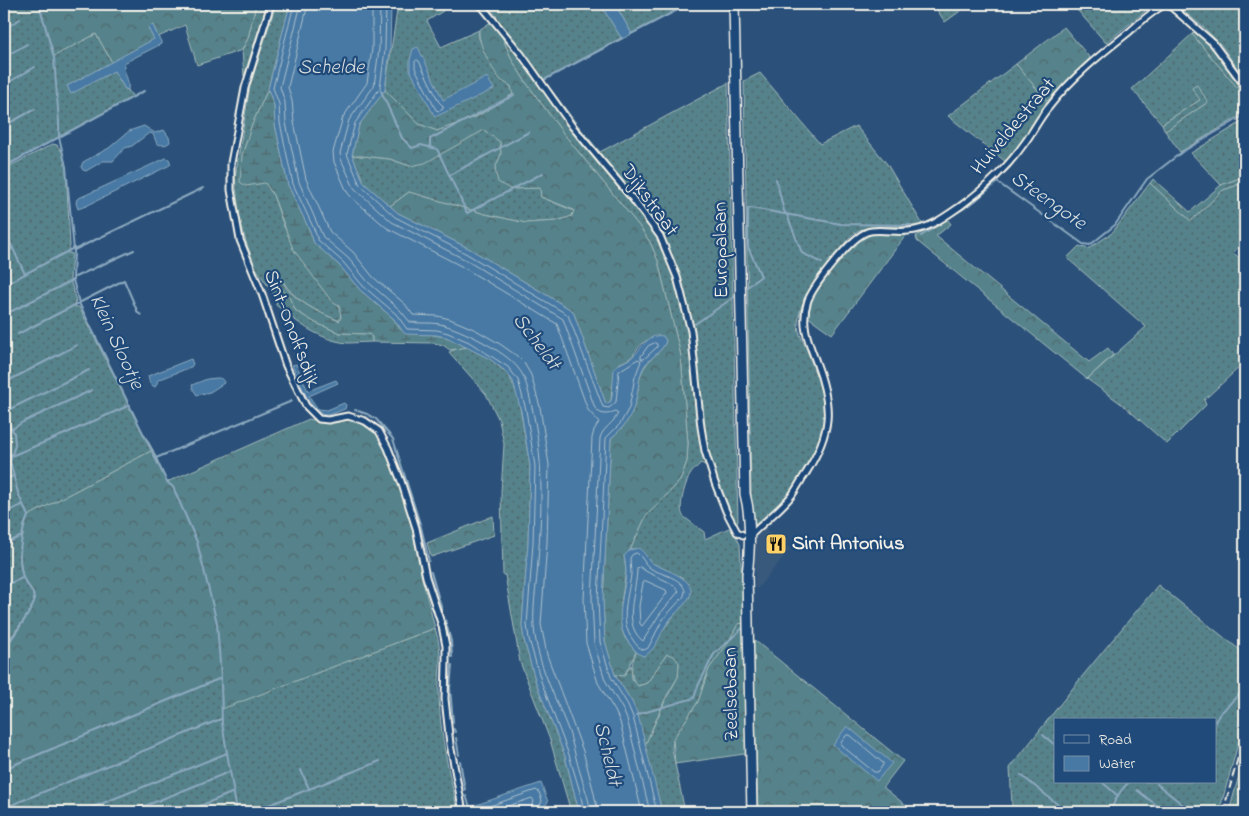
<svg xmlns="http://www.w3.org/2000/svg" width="1249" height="816" font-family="'Indie Flower',sans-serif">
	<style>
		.built { fill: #39597b }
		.grass { fill: url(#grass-dots); stroke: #a4baba; fill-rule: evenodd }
		.forest { fill: url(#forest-crowns); stroke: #a4baba }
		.wetland { fill: url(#wetland-marsh); stroke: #a4baba }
		.water { fill: #4779a4; stroke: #8ca9bf }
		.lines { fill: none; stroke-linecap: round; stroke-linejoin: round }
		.shore { stroke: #afc1cd; stroke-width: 1 }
		.stream { stroke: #8ca9bf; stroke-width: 2 }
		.street-casing { stroke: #f4f1e8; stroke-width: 9 }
		.primary-casing { stroke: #f4f1e8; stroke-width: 12 }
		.street { stroke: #1f4a7a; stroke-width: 5 }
		.primary { stroke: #1f4a7a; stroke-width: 9 }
		.rail { stroke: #f4f1e8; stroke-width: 2; stroke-dasharray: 8 4; stroke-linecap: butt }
		.labels { text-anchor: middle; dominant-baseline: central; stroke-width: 4.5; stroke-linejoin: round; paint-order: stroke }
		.street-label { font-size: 20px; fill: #f4f1e8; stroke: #1f4a7a }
		.poi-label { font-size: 20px; font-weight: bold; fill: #f4f1e8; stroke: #1f4a7a; text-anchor: start }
		.water-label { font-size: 21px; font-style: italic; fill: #dadfde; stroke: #1f4a7a }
	</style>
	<defs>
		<pattern id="grass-dots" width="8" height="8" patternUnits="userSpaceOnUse" patternTransform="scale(1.25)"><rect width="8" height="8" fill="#55828b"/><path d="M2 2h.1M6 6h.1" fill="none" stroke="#50686c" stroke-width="1.8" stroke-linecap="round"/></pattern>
		<pattern id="forest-crowns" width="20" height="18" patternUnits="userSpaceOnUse" patternTransform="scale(1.25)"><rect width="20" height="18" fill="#55828b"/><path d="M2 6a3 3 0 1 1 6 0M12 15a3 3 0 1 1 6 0" fill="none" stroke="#50686c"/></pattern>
		<pattern id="wetland-marsh" width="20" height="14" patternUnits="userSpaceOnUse" patternTransform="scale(1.25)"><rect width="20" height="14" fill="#55828b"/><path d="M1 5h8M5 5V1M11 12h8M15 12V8" fill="none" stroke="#50686c"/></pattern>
	</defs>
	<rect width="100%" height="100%" fill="#2b517a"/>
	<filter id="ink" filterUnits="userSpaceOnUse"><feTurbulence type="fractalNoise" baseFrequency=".02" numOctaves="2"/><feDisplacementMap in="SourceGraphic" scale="10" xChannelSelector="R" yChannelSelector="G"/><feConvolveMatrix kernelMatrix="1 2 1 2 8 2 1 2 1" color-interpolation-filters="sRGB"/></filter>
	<g filter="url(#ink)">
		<polygon class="built" points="764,528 790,549 757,589 755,587 754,540"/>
		<g class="grass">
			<polygon points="4,4 39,4 54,55 96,34 112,62 67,86 71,93 114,71 125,89 128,90 133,97 4,167"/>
			<polygon points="256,4 267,4 244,76 242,50 248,38"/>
			<path d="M276,4H290L268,89L251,127L242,156L258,183L265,182L273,195L284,227L339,306L341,312L340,321C316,312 293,300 281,278L277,283L289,297L296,311L316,323L340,333L369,334L372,337V342C364,342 356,343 348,343C321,341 296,322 276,305L277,299L255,267L245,239L239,215L235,177L250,86Z"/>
			<polygon points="415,4 440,4 443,11 427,21 441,47 479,30 478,37 501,80 511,86 513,94 476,117 437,131 419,124 385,90 397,11"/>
			<path d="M486,4H600L622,39L544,80L576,123L600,152L728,83L738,522L736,523L730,519L709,467L701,463C697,467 692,471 690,475C685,483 677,511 684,517L704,532L705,539L729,528L733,531L740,544L744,623L738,624L728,643L709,669L698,702L673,739L672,749L685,812H662L653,780L645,745L667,697L678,677L679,663L667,654L647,683L637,686C629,675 631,665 636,652L644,656C659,636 672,616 689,598L683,578L652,563L638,548L630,550L646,516L680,481L687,461L688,443L681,356L658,261L650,242L639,226L563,133L525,81L512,60L500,33L491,22L497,17Z"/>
			<polygon points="615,4 689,4 632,34"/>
			<polygon points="933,4 970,4 945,22"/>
			<polygon points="1072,4 1154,4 1106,43"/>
			<polygon points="1177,4 1245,4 1245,79 1221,45 1204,28 1180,8"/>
			<polygon points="1192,34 1245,97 1245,113 1180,152 1165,131 1208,102 1200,100 1162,124 1132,89"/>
			<polygon points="1016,64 1047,101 1027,134 1006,162 948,116"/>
			<path d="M760,73L820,144L856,126L887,164L923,225C904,228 882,225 863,229C851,231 841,249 833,258C819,273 793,309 799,331C801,338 805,346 808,352C817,377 828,403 823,429C815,467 785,501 757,525L754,523L752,517L751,489L744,81Z"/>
			<polygon points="1245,120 1245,173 1237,179 1221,185 1191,153"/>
			<polygon points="484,130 500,142 501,154 495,169 510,189 540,188 541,197 574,211 572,216 557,221 526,223 485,214 409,192 390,206 364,183 352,155 390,159 410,166"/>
			<path d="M53,144L57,145L63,153L66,167L70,246L67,253H71L72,255L70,279L76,301L74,303L75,307H79L127,401V404L124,406L130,409L153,450L28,516C21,532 17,560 23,577C26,586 35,590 34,601C33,613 10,638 4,651V169Z"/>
			<polygon points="1245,180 1245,242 1233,252 1245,264 1245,362 1204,400 1206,405 1167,444 1123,405 1087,379 1146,327 1067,258 1079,246 1088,249 1112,233 1150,183 1191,221 1223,190 1235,186"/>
			<polygon points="461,347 467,347 490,359 509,375 518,396 530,466 528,543 522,625 524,640 536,683 565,756 579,812 571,812 550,740 520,662 505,575 503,575 501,493 504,444 499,420 486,394 449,352"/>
			<path d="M1158,585L1245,654V719L1219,812H1006L1012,806L1010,768L1080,679ZM1055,720H1215V782H1055Z"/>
			<path d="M435,628C444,655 438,669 439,696C440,735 449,774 458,811L456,812H4V769L221,678L223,708Z"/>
			<polygon points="1245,753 1245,812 1229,812"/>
		</g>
		<g class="forest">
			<polygon points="39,4 256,4 248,38 242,50 197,65 185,25 158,37 153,25 155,39 112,62 96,34 54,56"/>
			<path d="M491,22L500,32L512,60L525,81L563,133L639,226L650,242L658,261L681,356L688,443L687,461L680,481L646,516L630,550L624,556L626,571L621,603L622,630L625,638L636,652L624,676L615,675L605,641L603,600L611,438C626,426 633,415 637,395C639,385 639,374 646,365C652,356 662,352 666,341L663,336C658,338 648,339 644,342C633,352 636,357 620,363L612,387L611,401L606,404L573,311L470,249L398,213L390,206L409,192L485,214L526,223L557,221L572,216L574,210L541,197L540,188L510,189L498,182L495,169L501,154L500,142L484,130L425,163L410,166L390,159L352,155L359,125L385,90L419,124L437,131L476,117L513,95L511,86C507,84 503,82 500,79C491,68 478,44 479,30Z"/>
			<polygon points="1064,27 1090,58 1047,101 1016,64"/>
			<path d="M1195,31C1215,49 1229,71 1245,92V97L1192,34Z"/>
			<polygon points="1197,85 1208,102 1165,131 1162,124 1200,100 1192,88"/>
			<polygon points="1245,173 1245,180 1235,186 1223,190 1191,221 1150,183 1153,179 1190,212 1221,185 1237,179"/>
			<polygon points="947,219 951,224 936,236 1089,362 1108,348 1113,355 1087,379 917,241 916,236"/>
			<polygon points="868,231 909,231 832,334 804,314 809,300 836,259"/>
			<path d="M309,419C335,426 360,409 380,437L398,480L412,529L422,578L435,628L222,709L221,678L4,769V750L9,737L4,697V651L9,640L27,615L34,602L32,590L23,578L19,551L23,536L24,525L28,516L153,450L167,482Z"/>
			<polygon points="493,516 494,535 431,557 427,543"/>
			<polygon points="744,623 751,753 675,764 673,739 698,702 709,669 728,643 738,624"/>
			<polygon points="753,639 903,761 883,787 914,812 758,812"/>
		</g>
		<g class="wetland">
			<path d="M268,89L274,105L275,124L288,185L310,231L314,243L340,266L360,290L393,318L400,329L446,337L467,347L450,350L443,345L434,343L372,342V337L369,334L340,333L316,323L296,311L289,297L276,283V275C283,278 283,284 288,290C302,305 321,313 339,321L341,317L339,306L332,302L293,249L273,195L265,183L246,186L240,182L242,156L251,127Z"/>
			<polygon points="667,654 674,656 679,663 678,677 666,697 645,745 632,702 615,675 624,676 631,665 632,679 638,686 647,683"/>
		</g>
		<g class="water">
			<path d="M290,4H391L390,50L385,90L359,125L352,155L364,183L398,213L470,249L573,311L606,404L611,401L612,396L614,368C619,363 625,362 631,358C642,350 646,333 663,336L666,341C662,352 652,356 645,365C639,374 639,385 637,395C633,415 626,426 611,438L603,600L605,641L615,675L632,702L638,715L662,812H579L565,756L536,683L524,640L522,625L528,543L530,466L521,411L513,381L505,371L490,359L446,337L436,335L405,334L393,318L360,290L340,266L314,243L310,231L288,185L275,124L274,105L268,89Z"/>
			<polygon points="600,4 615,4 632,34 622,39"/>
			<path d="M153,25L158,37L161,41V44L124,63C123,74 130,79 128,90L125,89L114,71L71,94L67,86L154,39L148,28Z"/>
			<polygon points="418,47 443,100 487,77 494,89 435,117 410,70 410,60 413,49"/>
			<path d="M144,126L155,133L164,130L169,137L170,142C166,146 162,145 157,144L153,134L149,133L132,146L125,148L113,161H103L86,171L83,170L81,167L83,162L109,148L129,131Z"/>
			<polygon points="166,158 169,159 171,164 168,166 86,206 78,209 76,203 77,199"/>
			<polygon points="191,359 193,364 191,367 158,380 156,386 155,387 150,384 148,376"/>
			<path d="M296,364L308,391L336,380L338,383L309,396L318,409L327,410L344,403L346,405L345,409C339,411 331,415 325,415C310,413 298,377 292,365Z"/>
			<path d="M217,378C221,378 223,379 224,383L210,392L197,395L193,389L192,385L207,379Z"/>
			<path d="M638,548C645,551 647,560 654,564C664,570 700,579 689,598C683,608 672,615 666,625C660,635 655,652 643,656C636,653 634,649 629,643C612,621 625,596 626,572C626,567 625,561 624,556L630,550Z"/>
			<polygon points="847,726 892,763 877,781 833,745"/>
			<polygon points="541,783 548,802 540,812 472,812 470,807"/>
		</g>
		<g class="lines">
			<g class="shore">
				<polyline points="294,4 273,88 279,104 280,123 293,184 314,229 318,240 343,262 363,286 396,314 407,329 437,330 448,333 469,342 508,367 518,380 526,410 535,466 533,543 527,625 529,639 541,681 569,755 580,792 584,812"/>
				<path d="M301,4L280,87L285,102L286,123L299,182L323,237L348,258L368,282L400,310L410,322C419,324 430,322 440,324C461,329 505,351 518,368C526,377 528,391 531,403C544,456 542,507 538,561C537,585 531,612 535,636C540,670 557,700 569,732C574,748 577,764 582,779C585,790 590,801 590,812"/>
				<polyline points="308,4 288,87 292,101 294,122 306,179 330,232 353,252 373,277 405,304 413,315 437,316 450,319 476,330 500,344 517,356 524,363 531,375 540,407 549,465 547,543 541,624 547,655 583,751 593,789 598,812"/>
				<polyline points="372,4 372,49 367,83 343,117 333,152 334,162 347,192 352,198 387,228 461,266 557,324 588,410 599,422 594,430 592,438 584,599 586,643 598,683 615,711 620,722 642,812"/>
				<path d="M380,4L379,49L374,86L349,120L340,153L341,159L354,188L392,222L464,259L563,319L595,408C601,416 608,415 615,411L618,413C614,424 603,427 600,438L592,599L594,643L605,680L622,708L627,719L650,812"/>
				<polyline points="386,4 385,50 380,88 355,123 347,154 360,185 395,217 467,254 568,315 603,407 609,408 616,402 619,371 638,359 641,361 635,377 629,408 620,424 606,438 598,600 600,642 611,677 628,705 633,717 657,812"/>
				<polygon points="417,60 419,61 439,102 443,106 443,109 439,111 436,110 415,68 415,62"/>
				<polygon points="655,343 657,344 657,347 644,359 641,359 641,356 648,346"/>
				<path d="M637,553C643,557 644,564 650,568C661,575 682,577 685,591L684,596L663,619L648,648L644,650C639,648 636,645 633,640C618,621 629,595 631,574C631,569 630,563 630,558L632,555Z"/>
				<path d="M640,567C651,577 671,579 679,591L659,615L643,641C621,624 637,592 637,569Z"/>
				<polygon points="646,581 666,590 667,593 642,626 640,624 639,606 643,583"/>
				<polygon points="847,735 850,735 883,763 883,765 878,772 874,772 841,745 841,743"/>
				<polyline points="476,812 478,810 536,790 539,792 542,801 537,812"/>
				<polyline points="490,812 532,798 534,801 530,812"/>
			</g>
			<g class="stream">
				<polyline points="39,4 54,58 59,122 59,137 66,167 74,250 73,280 79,303 167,482 173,487 197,542 217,623 221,678 222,723 237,812"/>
				<polyline points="4,29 20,19"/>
				<polyline points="631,34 689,4"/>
				<polyline points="4,57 27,44"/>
				<polyline points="544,80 622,38"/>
				<polyline points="4,85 35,67"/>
				<polyline points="381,91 402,138 412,148 421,145 437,149 467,213 543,173"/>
				<polyline points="4,126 35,109"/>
				<polyline points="430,148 430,139 514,95"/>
				<polyline points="4,167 144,91"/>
				<polyline points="450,175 529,132"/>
				<polyline points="776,179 784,211 787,215 802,253 822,263"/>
				<polyline points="6,234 25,274"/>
				<polyline points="921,236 975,201 997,182 1083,244 1090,245 1115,225 1147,179 1182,152 1245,115"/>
				<polyline points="74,250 203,188"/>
				<polyline points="4,253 13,248"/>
				<polyline points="75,277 134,250"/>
				<polyline points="4,285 74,248"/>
				<polyline points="746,288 761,276 748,247 748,209 751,208 841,224 911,225"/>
				<polyline points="4,315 73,280"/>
				<polyline points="695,324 734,297"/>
				<polyline points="18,334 124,280 138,313 141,315"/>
				<polyline points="4,342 9,339"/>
				<polyline points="4,383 77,345"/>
				<polyline points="355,410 367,414 376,419 393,439 421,527 429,561"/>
				<polyline points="4,412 89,370"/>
				<path d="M4,417L14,433L15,445L10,461L18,493L28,516C21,532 17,560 23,577C26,586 35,590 34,601C33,612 10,638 4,651"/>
				<polyline points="12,429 23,422 92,390"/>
				<polyline points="4,456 11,454"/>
				<polyline points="11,456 60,436 130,405"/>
				<polyline points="156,458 292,401"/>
				<polyline points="4,480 13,476"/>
				<polyline points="4,513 22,505"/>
				<polyline points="4,544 22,536"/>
				<polyline points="431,572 442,610"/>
				<polyline points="4,586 22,578"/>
				<polyline points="445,620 451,641 452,657"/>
				<polyline points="452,665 450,688 453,722"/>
				<polyline points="4,697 9,737 4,750"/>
				<polyline points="636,715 694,698 698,686 714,654 745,626"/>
				<polyline points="1215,722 1219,715 1245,688"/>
				<polyline points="454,729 455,732"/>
				<polyline points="1043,735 1055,745"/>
				<polyline points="456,738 459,755"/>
				<polyline points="460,761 465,790"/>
				<polyline points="4,769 221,678"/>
				<polyline points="301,770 309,789"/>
				<polyline points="1021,775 1067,812"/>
				<polyline points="1102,782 1118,796"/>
				<polyline points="1157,784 1192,812"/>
				<polyline points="1137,790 1165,812"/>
				<polyline points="466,796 472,812"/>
				<polyline points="4,808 221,719"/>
				<polyline points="81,812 227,753"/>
				<polyline points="130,812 229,772"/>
				<polyline points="185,812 234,792"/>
				<polyline points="251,812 380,761"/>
				<path d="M1110,812C1114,801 1120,790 1129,782"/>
			</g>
			<g class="street-casing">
				<g id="street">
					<polyline points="271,4 245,88 231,163 231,190 240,240 262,294 286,366 306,406 319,419 328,420 348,416 365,421 379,431 388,448 401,481 416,528 426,577 442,626 446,646 446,663 445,699 450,744 463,812"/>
					<polyline points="480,4 521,54 572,126 632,198 660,236 677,277 691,331 701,427 705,451 715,483 726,511 737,532 743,535"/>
					<polyline points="1168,4 1213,43 1245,86"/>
					<path d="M749,534L754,532C766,520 781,509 792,495C797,488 801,480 806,473C832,432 833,407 816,362C808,341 800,323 808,300C815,284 850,238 867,232C877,228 896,233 908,231C928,230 946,216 962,205C987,187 1008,167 1026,141C1034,130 1040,117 1049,107C1071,78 1101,54 1129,32C1140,22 1152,12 1165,4"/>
				</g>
			</g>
			<g class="primary-casing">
				<path id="primary" d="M734,4L745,494C752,520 750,549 747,575L752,812"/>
			</g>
			<use href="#street" class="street"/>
			<use href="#primary" class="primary"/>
			<polyline class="rail" points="1223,812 1245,732"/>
		</g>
	</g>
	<defs>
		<g id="restaurant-square" transform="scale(1.125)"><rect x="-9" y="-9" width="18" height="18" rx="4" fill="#ffd166" stroke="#1f4a7a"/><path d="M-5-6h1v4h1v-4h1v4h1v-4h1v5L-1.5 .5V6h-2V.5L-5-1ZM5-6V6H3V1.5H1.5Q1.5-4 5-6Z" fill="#111"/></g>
	</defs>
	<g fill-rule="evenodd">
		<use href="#restaurant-square" x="776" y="544"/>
	</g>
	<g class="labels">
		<g class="street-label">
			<text transform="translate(1014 127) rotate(-50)">Huiveldestraat</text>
			<text transform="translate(649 201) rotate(54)">Dijkstraat</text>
			<text transform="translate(722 250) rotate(-91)">Europalaan</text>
			<text transform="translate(291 329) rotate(69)">Sint-Onolfsdijk</text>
			<text transform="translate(732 694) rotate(-91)">Zeelsebaan</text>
		</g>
		<g class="poi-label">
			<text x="792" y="544">Sint Antonius</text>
		</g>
		<g class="water-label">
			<text x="331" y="68">Schelde</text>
			<text transform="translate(1048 201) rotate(35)">Steengote</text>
			<text transform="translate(116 342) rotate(65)">Klein Slootje</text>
			<text transform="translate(536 342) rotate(53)">Scheldt</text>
			<text transform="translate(607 754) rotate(77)">Scheldt</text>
		</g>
	</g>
	<rect width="1249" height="816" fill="none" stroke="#1f4a7a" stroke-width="20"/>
	<rect x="10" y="10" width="1229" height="796" fill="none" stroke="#f4f1e8" stroke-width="2" filter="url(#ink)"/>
	<rect x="1054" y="718" width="162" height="65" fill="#1f4a7a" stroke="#748da6"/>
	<rect x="1064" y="735" width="25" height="8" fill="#1f4a7a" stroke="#748da6"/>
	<text x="1099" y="744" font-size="15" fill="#f4f1e8">Road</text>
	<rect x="1064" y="756" width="25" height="15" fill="#4779a4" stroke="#748da6"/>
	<text x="1099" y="768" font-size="15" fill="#f4f1e8">Water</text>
</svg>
